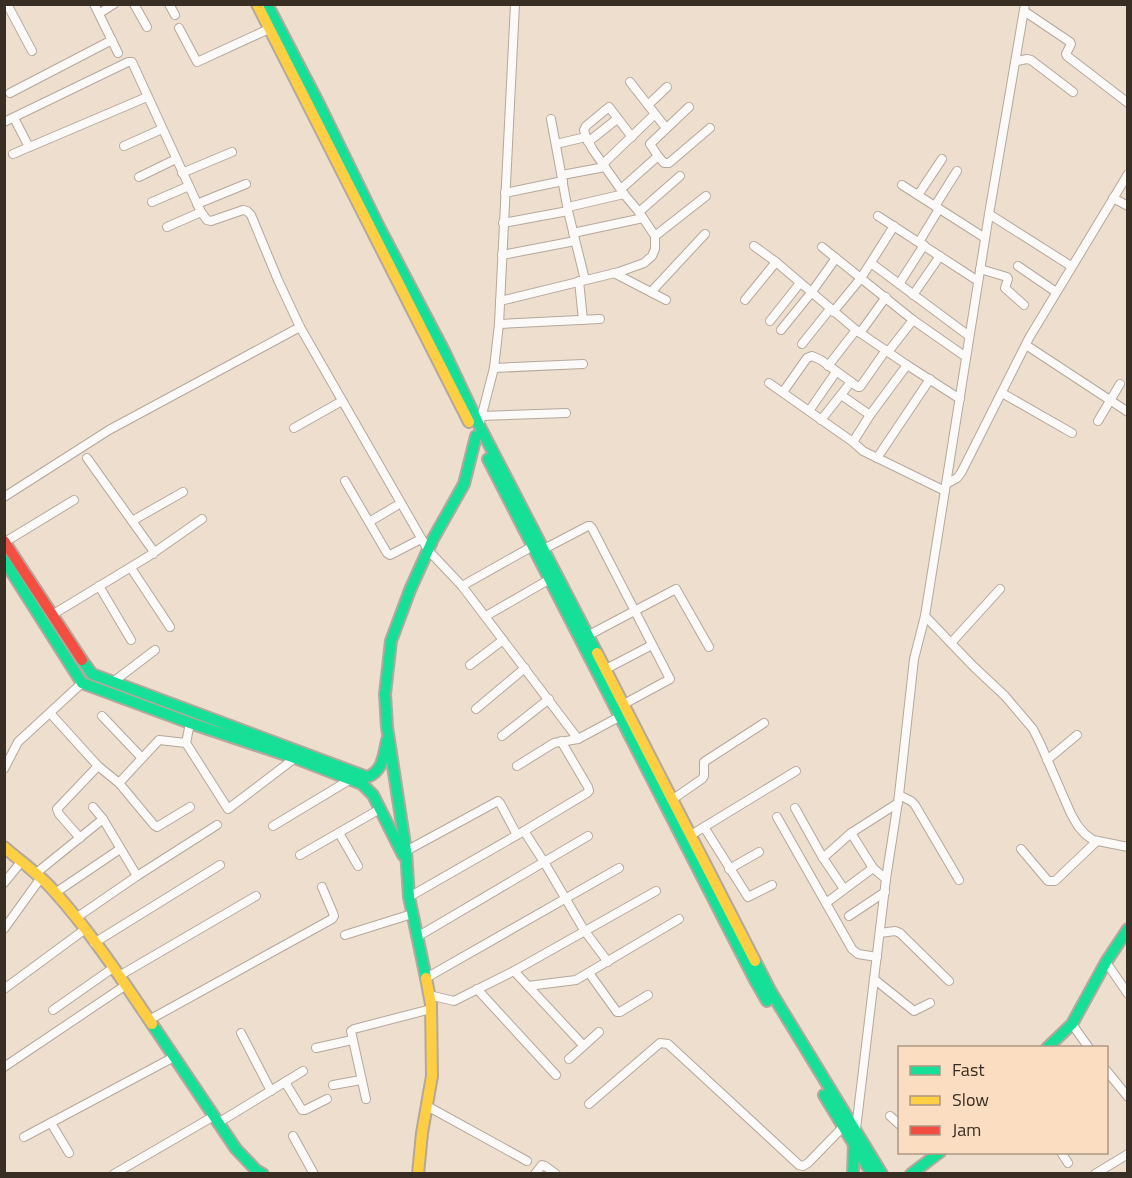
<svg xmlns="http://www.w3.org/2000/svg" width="1132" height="1178" font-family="'Titillium Web',sans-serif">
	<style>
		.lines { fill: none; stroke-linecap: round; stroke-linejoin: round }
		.street-casing { stroke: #b4a89b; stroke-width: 10 }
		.fast-casing { stroke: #b4a89b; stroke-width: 14 }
		.slow-casing { stroke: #b4a89b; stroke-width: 14 }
		.jam-casing { stroke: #b4a89b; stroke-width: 14 }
		.street { stroke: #fcfaf8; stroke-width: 8 }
		.fast { stroke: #16e098; stroke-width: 10 }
		.slow { stroke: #ffcf43; stroke-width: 10 }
		.jam { stroke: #f24e42; stroke-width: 10 }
	</style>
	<rect width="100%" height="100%" fill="#eedece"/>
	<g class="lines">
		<g class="street-casing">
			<g id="street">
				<polyline points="7,4 32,51"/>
				<polyline points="94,4 118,53"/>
				<polyline points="134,4 147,27"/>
				<polyline points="169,4 175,15"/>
				<polyline points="103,11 114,4"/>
				<polyline points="1024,11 1070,42 1071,44 1066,54 1067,56 1128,103"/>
				<polyline points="179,28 197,62 269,29"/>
				<polyline points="1017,61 1027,59 1031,60 1073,92"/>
				<polyline points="630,82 666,128"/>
				<polyline points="10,93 112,40"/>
				<polyline points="648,105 667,87"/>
				<polyline points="689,107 650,144 658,156 664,163 669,163 710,128"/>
				<polyline points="14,118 29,147"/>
				<polyline points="551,119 568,211 585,280"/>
				<polyline points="4,122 128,62 132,62 201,212 207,220 211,221 243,210 247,211 251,215 278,280 300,327 428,550 462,586 578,739"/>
				<polyline points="588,142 617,119"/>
				<polyline points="556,144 586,137"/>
				<polyline points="124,146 162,129"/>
				<polyline points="13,154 147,97"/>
				<polyline points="603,164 655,114"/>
				<polyline points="182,173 232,152"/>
				<polyline points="562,175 605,167"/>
				<polyline points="139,177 176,159"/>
				<polyline points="902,185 985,238"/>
				<polyline points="621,189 658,156"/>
				<polyline points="505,193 563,181"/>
				<polyline points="918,195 942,159"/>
				<polyline points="1113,198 1128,206"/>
				<polyline points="152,202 189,186"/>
				<polyline points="197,204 246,184"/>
				<polyline points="935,206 957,171"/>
				<polyline points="568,207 624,194"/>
				<polyline points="639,212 680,176"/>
				<polyline points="989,214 1071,266"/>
				<polyline points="878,216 978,281"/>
				<polyline points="503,223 568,211"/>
				<polyline points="167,227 201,212"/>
				<polyline points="573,233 643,218"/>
				<polyline points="655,236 706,196"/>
				<polyline points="919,242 939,209"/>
				<polyline points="754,246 776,262 856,330 907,365 960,399"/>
				<polyline points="822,247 913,320 966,357"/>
				<polyline points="502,255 575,241"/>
				<polyline points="871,263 969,336"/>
				<polyline points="1018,266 1056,292"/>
				<polyline points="980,269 1007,277 1008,279 1005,288 1024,305"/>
				<polyline points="614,273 666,300"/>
				<polyline points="579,281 583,320"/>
				<polyline points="899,284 924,245"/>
				<polyline points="651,292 705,234"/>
				<polyline points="913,295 940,256"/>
				<polyline points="745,300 776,262"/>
				<polyline points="500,301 619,272 644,263 652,256 655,249 655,236 639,212 624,194 593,150 586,137 584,130 586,126 609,107 632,137"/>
				<polyline points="833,312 861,278 894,226"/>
				<polyline points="770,321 800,283"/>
				<polyline points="499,324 600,319"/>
				<polyline points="781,330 811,293 836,258"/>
				<polyline points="860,333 886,297"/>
				<polyline points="802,344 830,309"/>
				<polyline points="1026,345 1128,412"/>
				<polyline points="888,352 913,320"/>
				<polyline points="828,366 856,330"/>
				<polyline points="494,368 583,364"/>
				<polyline points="769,383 853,442 863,451 945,491"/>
				<polyline points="783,392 807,358 812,356 821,360 858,387 860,387 886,350"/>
				<polyline points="1002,393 1072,433"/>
				<polyline points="841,395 870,415"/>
				<polyline points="809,411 836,372"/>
				<polyline points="481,416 566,413"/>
				<polyline points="821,420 851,382"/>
				<polyline points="1098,421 1120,384"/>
				<polyline points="479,426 494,368 499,324 515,4"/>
				<polyline points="294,428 342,401"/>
				<polyline points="853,442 870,415 907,365"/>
				<polyline points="87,458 152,549 153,554"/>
				<polyline points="877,458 930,379"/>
				<polyline points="345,481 387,553 390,555 421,539"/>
				<polyline points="946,484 957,478 961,473 1029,338 1128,174"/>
				<polyline points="4,497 109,430 300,327"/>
				<polyline points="132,521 183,492"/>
				<polyline points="369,522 396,506"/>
				<polyline points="5,542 74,500"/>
				<polyline points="544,549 588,526 590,526 592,528 670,679 624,704"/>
				<polyline points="131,568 170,627"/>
				<polyline points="99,586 131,640"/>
				<polyline points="462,586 533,546"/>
				<polyline points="52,615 149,556 202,519"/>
				<polyline points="486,616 550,579"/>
				<polyline points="925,616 973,666 1005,696 1033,729 1040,743 1071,814 1078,826 1085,834 1093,840 1128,847"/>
				<polyline points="589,635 676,589 709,647"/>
				<polyline points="951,643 1000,589"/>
				<polyline points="470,665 503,640"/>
				<polyline points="606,669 652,645"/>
				<polyline points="113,682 155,650"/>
				<polyline points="476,709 525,668"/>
				<polyline points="50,713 98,766 119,783 159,740 186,743 190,723"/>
				<polyline points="102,716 141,757"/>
				<polyline points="502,736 549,699"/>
				<polyline points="186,743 228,809 295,758"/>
				<polyline points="1047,760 1077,735"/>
				<polyline points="517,766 554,743 578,739 619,717"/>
				<polyline points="4,769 18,742 82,683"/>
				<polyline points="119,783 154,825 157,827 190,807"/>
				<polyline points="899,795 911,801 915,805 959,880"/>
				<polyline points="673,799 702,779 704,776 704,762 707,760 764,723"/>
				<polyline points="93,807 103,819 137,876"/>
				<polyline points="795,808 823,858 844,889"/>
				<polyline points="777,817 852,949 858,954 877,957"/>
				<polyline points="273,826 351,779"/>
				<polyline points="704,827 748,897 772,885"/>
				<polyline points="524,831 544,862 584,930 608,962"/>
				<polyline points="339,833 358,866"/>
				<polyline points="851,833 873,868 886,879"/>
				<polyline points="691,835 796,771"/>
				<polyline points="80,838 59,814 57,809 98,766"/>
				<polyline points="1021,849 1048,881 1055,881 1097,841"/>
				<polyline points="406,851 498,801 500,803 517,835"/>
				<polyline points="300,855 380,809"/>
				<polyline points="823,858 851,833 898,803"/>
				<polyline points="729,869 759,852"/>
				<polyline points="35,874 103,819"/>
				<polyline points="4,883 21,862"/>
				<polyline points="55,893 120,849"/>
				<polyline points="409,897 524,831 587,793 589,791 588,787 561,741"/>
				<polyline points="826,903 873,868"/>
				<polyline points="849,916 885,892"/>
				<polyline points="76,918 137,876 217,825"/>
				<polyline points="4,929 40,879"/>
				<polyline points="880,933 895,931 900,933 949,981"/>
				<polyline points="345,935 412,914"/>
				<polyline points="417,937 588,836"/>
				<polyline points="94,943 220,865"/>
				<polyline points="1106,962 1128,994"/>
				<polyline points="514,971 583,1045"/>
				<polyline points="589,973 617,1012 620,1012 648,995"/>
				<polyline points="119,976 256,896"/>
				<polyline points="426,978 619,868"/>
				<polyline points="874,979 914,1011 930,1003"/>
				<polyline points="528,986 576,980 679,919"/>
				<polyline points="4,989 84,930"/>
				<polyline points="477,989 556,1075"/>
				<polyline points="429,995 454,1001 514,971 656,891"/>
				<polyline points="53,1010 113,968"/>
				<polyline points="149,1020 332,919 334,916 333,913 322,887"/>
				<polyline points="1072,1024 1089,1048"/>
				<polyline points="241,1033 271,1091"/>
				<polyline points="316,1048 352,1040"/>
				<polyline points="569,1059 599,1032"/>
				<polyline points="4,1067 126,985"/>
				<polyline points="1106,1070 1128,1097"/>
				<polyline points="285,1082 302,1110 305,1110 327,1099"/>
				<polyline points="333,1085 361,1080"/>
				<polyline points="366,1099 351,1031 354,1029 431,1009"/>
				<polyline points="589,1104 660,1043 668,1044 799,1165 803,1166 808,1163 844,1126"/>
				<polyline points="427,1106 527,1161"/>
				<polyline points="890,1116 900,1125"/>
				<polyline points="51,1123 69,1153"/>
				<polyline points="218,1123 303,1071"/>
				<polyline points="856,1129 886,879 899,795 914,659 925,616 989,214 1025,4"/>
				<polyline points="293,1136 314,1174"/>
				<polyline points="24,1137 174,1057"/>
				<polyline points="1061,1152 1068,1163"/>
				<polyline points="114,1174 214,1116"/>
				<polyline points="535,1174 542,1165 545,1166 556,1174"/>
				<polyline points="1095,1174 1128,1154"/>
			</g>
		</g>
		<g class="fast-casing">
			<g id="fast">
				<polyline points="267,4 319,104 378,225 443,349 479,425 597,653"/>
				<polyline points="488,459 756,982 767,1001"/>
				<polyline points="4,560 82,683 190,723 295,758 362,784 373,795 403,855"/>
				<path d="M82,660L92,674L367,777C383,772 384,754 387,740"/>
				<polyline points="755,961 771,992 882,1174"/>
				<polyline points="426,978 409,897 406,851 387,727 385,694 391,641 410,590 433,539 464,484 476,436"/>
				<polyline points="152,1024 236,1149 256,1170 263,1174"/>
				<polyline points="1047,1048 1072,1024 1106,962 1128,929"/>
				<polyline points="824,1095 872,1174"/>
				<polyline points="853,1174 854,1143"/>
				<polyline points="911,1174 940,1152"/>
			</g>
		</g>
		<g class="slow-casing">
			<g id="slow">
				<polyline points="257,4 469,422"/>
				<polyline points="597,653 755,961"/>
				<path d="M4,847C20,861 39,874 53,890C90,931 121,978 152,1024"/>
				<polyline points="418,1174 422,1133 432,1076 431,1004 426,978"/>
			</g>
		</g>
		<g class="jam-casing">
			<polyline id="jam" points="4,541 82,660"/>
		</g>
		<use href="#street" class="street"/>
		<use href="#fast" class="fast"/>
		<use href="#slow" class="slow"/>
		<use href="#jam" class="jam"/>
	</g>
	<rect width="1132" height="1178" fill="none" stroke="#392e23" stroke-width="12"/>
	<rect x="898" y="1046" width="210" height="108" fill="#fbddc1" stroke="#ad9782" stroke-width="1.5"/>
	<rect x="910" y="1066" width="30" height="9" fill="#16e098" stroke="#ad9782" stroke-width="1.5"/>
	<text x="952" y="1076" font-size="18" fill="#392e23">Fast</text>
	<rect x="910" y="1096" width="30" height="9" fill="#ffcf43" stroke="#ad9782" stroke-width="1.5"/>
	<text x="952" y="1106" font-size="18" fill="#392e23">Slow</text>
	<rect x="910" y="1126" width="30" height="9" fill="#f24e42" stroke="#ad9782" stroke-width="1.5"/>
	<text x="952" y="1136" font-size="18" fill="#392e23">Jam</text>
</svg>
